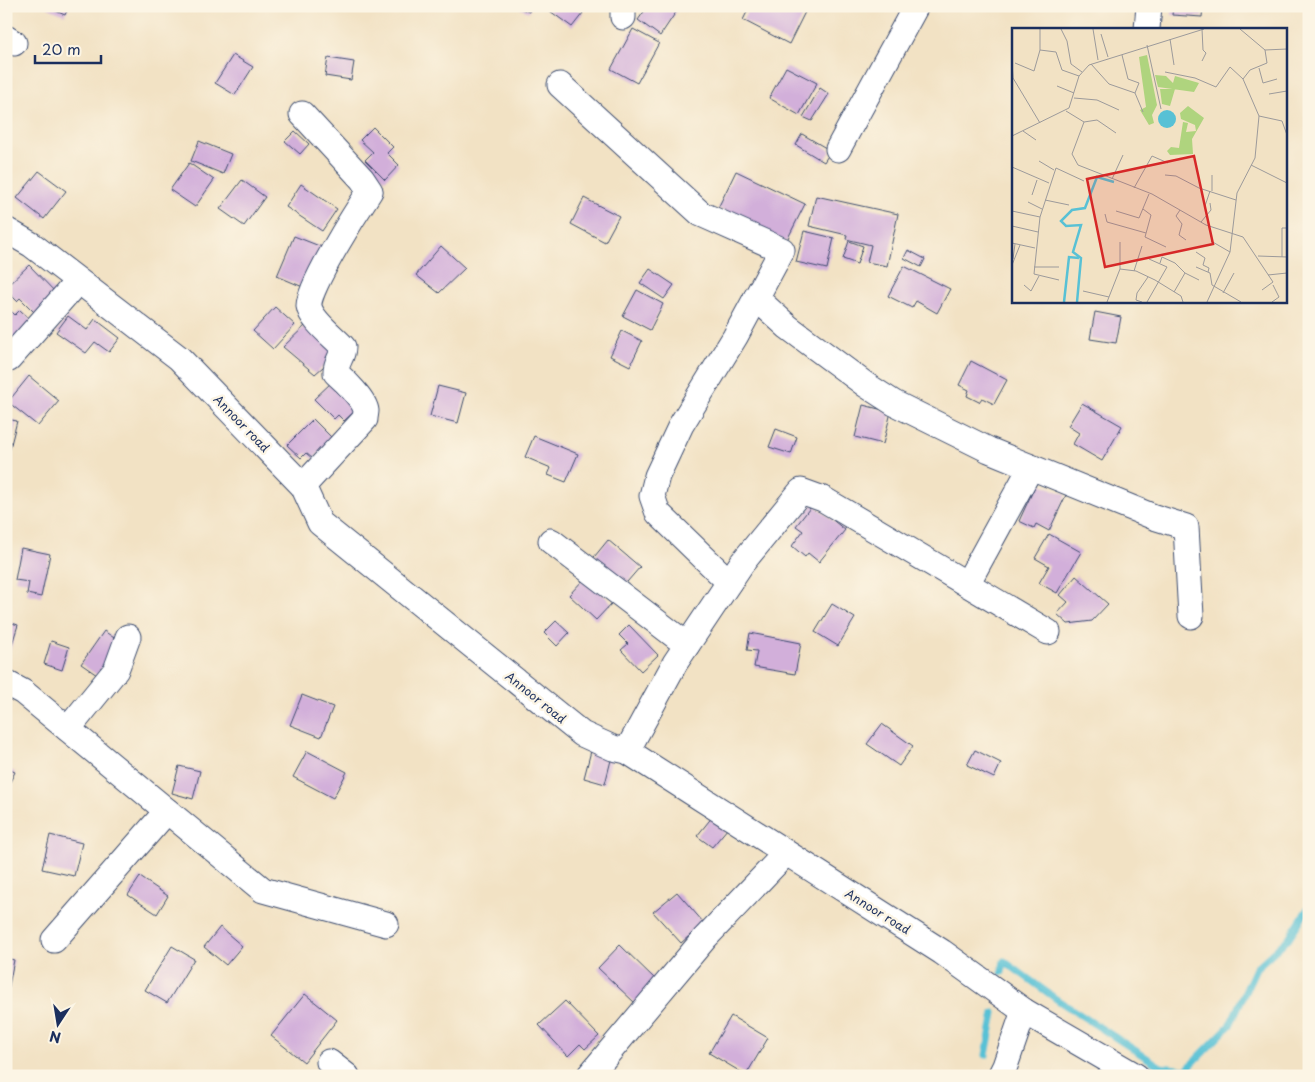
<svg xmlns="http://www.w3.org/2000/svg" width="1315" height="1082" font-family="'Playpen Sans',sans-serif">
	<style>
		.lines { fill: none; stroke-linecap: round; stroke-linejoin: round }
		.stream { stroke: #58c1d5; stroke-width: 7 }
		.building { fill: #d2afda }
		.minor-casing { stroke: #3b4a6d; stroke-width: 27 }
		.minor { stroke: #fff; stroke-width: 25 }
		.labels { text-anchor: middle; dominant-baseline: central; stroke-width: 5; stroke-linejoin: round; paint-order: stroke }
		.street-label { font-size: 12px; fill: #1b2f5e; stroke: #fcf5e5 }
		.inset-river { fill: none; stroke: #58c1d5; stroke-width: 2.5 }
		.inset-road { fill: none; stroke: #9c9a9b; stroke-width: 1 }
		.view { fill: #d62828; fill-opacity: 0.15; stroke: #d62828; stroke-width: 2.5 }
		.inset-edge { fill: none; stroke: #1b2f5e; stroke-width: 2.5 }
	</style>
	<rect width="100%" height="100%" fill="#fcf5e5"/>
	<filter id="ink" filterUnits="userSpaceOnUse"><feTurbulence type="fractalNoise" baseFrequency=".02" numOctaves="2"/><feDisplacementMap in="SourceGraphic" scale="10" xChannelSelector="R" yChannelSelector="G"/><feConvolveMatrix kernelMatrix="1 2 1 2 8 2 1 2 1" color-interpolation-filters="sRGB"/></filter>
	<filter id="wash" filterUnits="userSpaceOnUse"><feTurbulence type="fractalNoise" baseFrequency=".0096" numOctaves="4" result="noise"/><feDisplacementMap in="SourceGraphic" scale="20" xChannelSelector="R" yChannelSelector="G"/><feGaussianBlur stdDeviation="1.12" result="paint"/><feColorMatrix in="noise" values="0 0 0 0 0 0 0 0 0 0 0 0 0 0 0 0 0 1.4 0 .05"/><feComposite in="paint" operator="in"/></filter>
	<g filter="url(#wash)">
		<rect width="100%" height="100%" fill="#f2e2c4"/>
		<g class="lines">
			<g class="stream">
				<polyline points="1002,972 1004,961 1059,1001 1161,1067 1186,1070 1230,1025 1256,968 1288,939 1309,907"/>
				<polyline points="986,1055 994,1013"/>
			</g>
		</g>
		<g id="blocks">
			<g class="building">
				<polygon points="44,6 69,6 65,15"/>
				<polygon points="515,6 531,6 529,12"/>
				<polygon points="543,6 574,6 583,13 572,27"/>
				<polygon points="648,6 680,6 660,36 638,20"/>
				<polygon points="750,6 798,6 806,10 789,44 743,20"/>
				<polygon points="1173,6 1203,6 1202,17 1172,15"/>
				<polygon points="633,29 659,43 637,83 611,69"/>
				<polygon points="233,55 253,67 235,95 215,83"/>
				<polygon points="328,58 354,62 351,80 325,76"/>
				<polygon points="786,67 817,83 799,115 769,98"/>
				<polygon points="820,88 829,94 812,121 803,117"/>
				<polygon points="373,127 393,147 387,153 399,165 385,180 365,160 373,152 360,140"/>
				<polygon points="295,131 309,144 300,154 285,141"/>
				<polygon points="802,134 831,151 824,162 796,145"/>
				<polygon points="199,141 231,154 223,174 191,161"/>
				<polygon points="189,163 214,180 195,207 170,190"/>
				<polygon points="39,171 66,191 44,219 17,198"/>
				<polygon points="736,171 805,204 786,242 718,208"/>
				<polygon points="242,180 265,197 244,226 220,209"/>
				<polygon points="301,184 337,209 322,231 286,207"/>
				<polygon points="816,196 898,214 887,266 867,262 871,245 846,239 847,235 809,226"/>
				<polygon points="584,198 619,216 605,242 571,224"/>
				<polygon points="804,231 834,238 827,269 796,262"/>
				<polygon points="294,236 327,249 310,290 277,276"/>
				<polygon points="849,241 863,246 857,264 843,259"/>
				<polygon points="441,246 465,268 439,293 416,275"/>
				<polygon points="908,250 925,259 921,267 904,258"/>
				<polygon points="29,265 58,295 40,318 20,298 17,301 6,290 6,287"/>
				<polygon points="904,266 950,289 937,313 916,301 912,308 888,296"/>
				<polygon points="650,269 674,285 664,299 640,283"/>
				<polygon points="637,290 663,304 650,330 623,316"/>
				<polygon points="6,306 15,315 20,310 33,322 15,341 9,335 6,338"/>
				<polygon points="275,307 295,325 273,349 253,331"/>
				<polygon points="1095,312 1121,317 1116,343 1090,339"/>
				<polygon points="68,316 87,330 95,319 120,338 109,352 95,342 86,353 56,332"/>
				<polygon points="308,323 340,352 315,374 283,347"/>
				<polygon points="622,331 642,341 630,366 610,356"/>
				<polygon points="971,361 1007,380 994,404 982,398 979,402 967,396 969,390 959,385"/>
				<polygon points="29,376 59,401 38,426 8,402"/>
				<polygon points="332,382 358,408 344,421 338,415 334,419 314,399"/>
				<polygon points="438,386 466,393 458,423 430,416"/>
				<polygon points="1082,403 1122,426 1102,461 1073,444 1079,433 1068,426"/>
				<polygon points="863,405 891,412 883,444 855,437"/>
				<polygon points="6,419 17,421 9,452 6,451"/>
				<polygon points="313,419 333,439 313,459 306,453 301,458 287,445"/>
				<polygon points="776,429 797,437 791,454 769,447"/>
				<polygon points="534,436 578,454 566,482 548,475 551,468 525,457"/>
				<polygon points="1037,482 1066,495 1049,531 1036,524 1034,528 1019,521"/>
				<polygon points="813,504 845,530 819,562 808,553 805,557 792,546 803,531 796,526"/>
				<polygon points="1049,534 1081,552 1057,593 1039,583 1049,566 1035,558"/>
				<polygon points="608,540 640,567 621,589 590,562"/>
				<polygon points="21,548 50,554 41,597 27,594 29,582 15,580"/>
				<polygon points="1076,576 1108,604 1092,621 1068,624 1057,614 1068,602 1060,595"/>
				<polygon points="585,578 612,603 596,620 569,595"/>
				<polygon points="832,604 855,618 838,646 815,632"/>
				<polygon points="6,621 18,625 7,660 6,659"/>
				<polygon points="556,621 569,633 557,646 544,633"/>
				<polygon points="629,625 658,655 641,671 621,650 628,644 619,635"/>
				<polygon points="104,631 120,642 97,675 81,664"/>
				<polygon points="750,633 801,643 795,674 754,667 757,651 747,650"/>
				<polygon points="51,641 69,647 62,670 44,664"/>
				<polygon points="302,695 333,707 321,737 290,725"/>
				<polygon points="882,724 913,746 899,766 867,744"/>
				<polygon points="975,750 1001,763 994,778 967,765"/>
				<polygon points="307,751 347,772 333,798 293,777"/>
				<polygon points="591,751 612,756 605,784 584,778"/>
				<polygon points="179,766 200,771 193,799 172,793"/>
				<polygon points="6,768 15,772 6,790"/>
				<polygon points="713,816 728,828 712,847 697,836"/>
				<polygon points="50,835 82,843 74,876 42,869"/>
				<polygon points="140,877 168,896 157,914 128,895"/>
				<polygon points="677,892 704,923 681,943 653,912"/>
				<polygon points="220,927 242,946 226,965 204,947"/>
				<polygon points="620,945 657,981 635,1003 598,968"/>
				<polygon points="172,946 194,959 167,1003 145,990"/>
				<polygon points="6,958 14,960 7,996 6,996"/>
				<polygon points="305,994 337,1020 304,1062 271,1036"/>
				<polygon points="565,1001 599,1036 585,1049 580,1044 568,1056 539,1025"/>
				<polygon points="731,1016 768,1038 746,1075 709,1053"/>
			</g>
		</g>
	</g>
	<g filter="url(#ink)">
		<use href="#blocks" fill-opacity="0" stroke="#3b4a6d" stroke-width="1"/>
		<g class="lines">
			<g class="minor-casing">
				<g id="minor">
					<polyline points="623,17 623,6"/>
					<polyline points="1147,29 1149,6"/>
					<polyline points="6,38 14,43"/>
					<polyline points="560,85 701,214 782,250 735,337 681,425 657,476 652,496 658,513 729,582"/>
					<path d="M302,114L362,179L370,191C358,209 307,289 309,306C311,320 334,337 343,347C343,358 335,362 336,373C344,380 365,400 366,411C366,413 365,416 365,419L303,486"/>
					<polyline points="838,149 916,6"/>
					<polyline points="6,230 32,245 179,358 303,486 320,523 582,734 613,748 627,751 942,952 1024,1011 1136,1076"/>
					<polyline points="756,298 788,327 866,385 894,403 989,450 1154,517 1186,527 1191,616"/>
					<polyline points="6,359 9,359 78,281"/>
					<polyline points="551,541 687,645"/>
					<polyline points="967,584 1031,467"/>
					<polyline points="6,683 23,692 263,890 386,924"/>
					<polyline points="68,729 116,670 128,637"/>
					<polyline points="627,751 675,663 742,563 801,491 823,499 1048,632"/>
					<polyline points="54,940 167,811"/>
					<polyline points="329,1062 347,1076"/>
					<polyline points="589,1076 705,938 786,853"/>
					<polyline points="1000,1076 1005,1066 1024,1011"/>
				</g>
			</g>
			<use href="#minor" class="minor"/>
		</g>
	</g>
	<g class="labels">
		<g class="street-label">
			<text transform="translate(242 423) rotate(46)">Annoor road</text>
			<text transform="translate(536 697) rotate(39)">Annoor road</text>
			<text transform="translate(878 911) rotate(32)">Annoor road</text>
		</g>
	</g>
	<g transform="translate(1012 28)">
		<rect width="275" height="275" fill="#f2e2c4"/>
		<path d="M135,27L145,77L140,87L142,95L137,97L128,82L134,79L127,29ZM143,47L154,48L161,55L163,48L187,55L182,64L146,59ZM148,61H163L158,78L150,76ZM176,78L192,90L180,111L181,126L158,127L155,123L159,119L167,120L171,94L176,95L174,104L184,103L183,97L169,91L168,85Z" fill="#afd47e"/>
		<path d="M146 91a9 9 0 1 1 18 0a9 9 0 1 1-18 0Z" fill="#58c1d5"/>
		<path class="inset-river" d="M52,274L57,229L67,230M65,274L69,230L61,224L69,197L54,198L49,193L60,182L73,180L85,149L102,154"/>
		<path class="inset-road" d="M49,1L55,13L59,36L70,44M81,1L86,32M190,1L191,22L194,25L190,33M89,6L96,29M158,11L162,37M135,17L149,81M28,22L44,24L50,42L67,48M253,22L275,21M0,34L1,50L28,95M3,35L22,43L28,22V1M79,36L97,56L123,65L127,55L116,51L110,27M247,40L251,55L265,51M153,44L183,50L204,59L218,39L231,51M45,58L62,65M123,65L131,84M257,66L275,63M62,70L85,72L107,82M54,83L72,94L60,126L66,137L140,166L194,197L231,209L261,254L250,262M247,88L270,93L275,107M72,94L85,92L104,105M11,103L24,112M0,108L57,80L67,48L77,37L192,1M27,133L42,142M239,137L275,155M0,139L37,155M153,147L164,148L187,160L224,172M100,151L111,127M122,160L140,128L156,135M200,163V147M20,167L25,152M33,172L57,177M16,174L30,181M193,178L198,163M131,181L139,187L133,209L154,219M168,182L164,188L170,196L167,207L174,212M0,183L28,189M104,183L127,190L137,166M93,186L95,194L134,205M189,194L199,182L198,175M0,198L26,204M199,213L218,224M0,215L23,220M184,224L193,230L191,237L197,240L196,244M246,228L275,229M270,229V200H275M1,231L3,216M148,235L150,229L163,235L173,245L187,252M0,237L8,217M22,239H47M184,239L198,245L200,257L229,274M108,241V214M122,243L130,218M256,247L275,245M47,252L22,246L28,189L44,140L72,153M12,257L19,263L27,248M71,263L97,269M162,264L173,245M211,265L222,245M95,274L108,241L124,243L143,252L169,268L171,274M130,274L124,272L125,265L136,249M135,274L155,239L137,231M195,274L218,224L225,165L243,130L247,88L231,51L238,42L255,35L253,22L228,1M260,274L267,269L261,257"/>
		<path class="view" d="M182,128L201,216L93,239L75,151Z"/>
		<rect width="275" height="275" class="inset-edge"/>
	</g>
	<rect width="1315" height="1082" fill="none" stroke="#fcf5e5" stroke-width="25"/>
	<g transform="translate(58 1024) rotate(192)" stroke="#fcf5e5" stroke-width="4" paint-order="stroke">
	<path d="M0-4L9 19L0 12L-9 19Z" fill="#1b2f5e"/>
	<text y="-8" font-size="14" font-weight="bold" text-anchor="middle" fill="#1b2f5e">N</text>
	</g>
	<path d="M35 55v8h66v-8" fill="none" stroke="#1b2f5e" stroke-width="2.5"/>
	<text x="42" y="55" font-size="15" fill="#1b2f5e" stroke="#fcf5e5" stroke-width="4" paint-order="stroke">20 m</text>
</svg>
